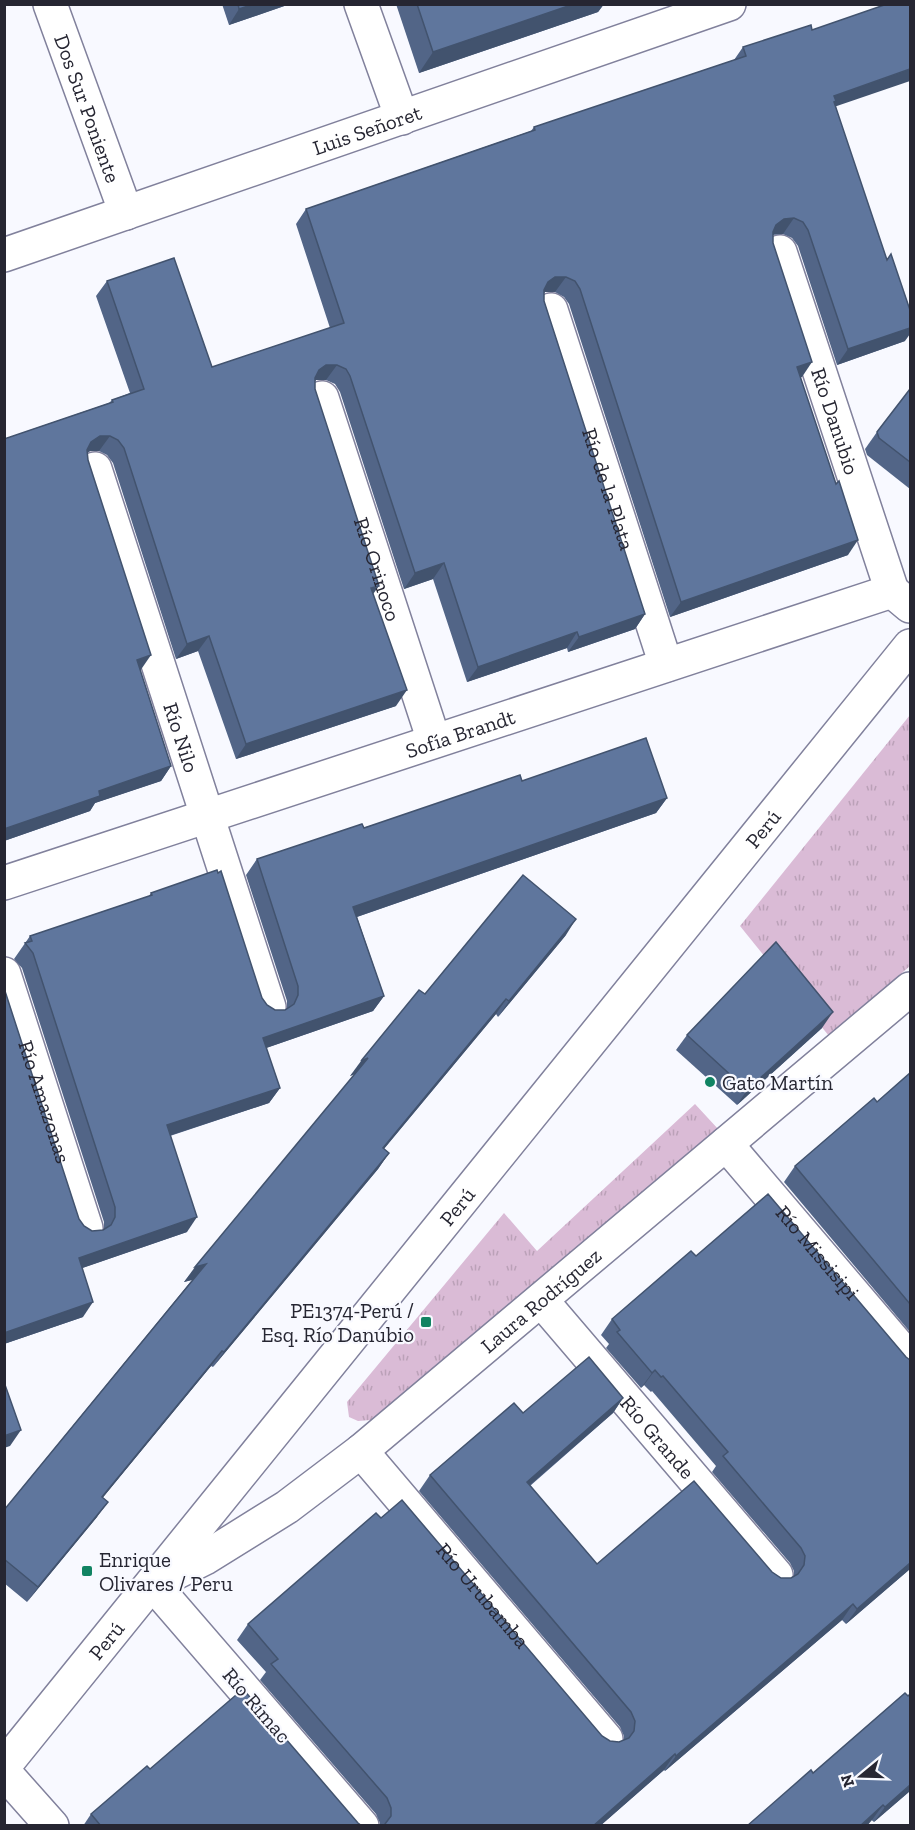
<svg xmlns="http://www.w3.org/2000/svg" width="915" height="1830" font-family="'Zilla Slab',serif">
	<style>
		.park { fill: url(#park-tufts) }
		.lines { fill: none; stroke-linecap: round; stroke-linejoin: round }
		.minor-casing { stroke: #81819c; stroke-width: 36 }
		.minor { stroke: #fff; stroke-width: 33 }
		.wall { fill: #526587 }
		.shaded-wall { fill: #42536e }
		.building { fill: #5f769d; stroke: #42536e; stroke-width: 1.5 }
		.poi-dot { fill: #118362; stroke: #f8f9ff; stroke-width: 2 }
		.labels { text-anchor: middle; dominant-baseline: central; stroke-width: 4.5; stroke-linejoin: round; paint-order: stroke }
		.street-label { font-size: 21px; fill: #262632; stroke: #f8f9ff }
		.poi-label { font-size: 21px; fill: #262632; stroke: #f8f9ff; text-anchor: start }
	</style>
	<defs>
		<pattern id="park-tufts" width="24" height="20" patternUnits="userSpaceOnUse" patternTransform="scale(1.5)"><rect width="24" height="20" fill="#dabbd6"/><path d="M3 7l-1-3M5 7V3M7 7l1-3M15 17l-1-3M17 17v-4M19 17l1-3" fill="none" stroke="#bba1b8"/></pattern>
	</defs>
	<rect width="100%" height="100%" fill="#f8f9ff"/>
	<g class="park">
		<polygon points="910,715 910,966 829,1036 740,926"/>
		<polygon points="695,1104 719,1130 371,1420 358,1421 349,1417 347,1402 504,1213 537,1251"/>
	</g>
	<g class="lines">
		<g class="minor-casing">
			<g id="minor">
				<path id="s1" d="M50,4L126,213"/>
				<polyline points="361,4 402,118"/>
				<path id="s2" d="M780,252L892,591"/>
				<path id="s3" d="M4,255L729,4"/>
				<path id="s4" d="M551,310L666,665"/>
				<path id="s5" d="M322,398L434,741"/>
				<path id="s6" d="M95,469L269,1007"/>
				<path id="s7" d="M4,883L892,591L910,606"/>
				<path id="s8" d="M4,974L86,1228"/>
				<path id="s9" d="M726,1144L910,1360"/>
				<path id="s10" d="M541,1300L776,1575"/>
				<path id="s11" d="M361,1451L606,1739"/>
				<path id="s12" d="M4,1766L910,646"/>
				<polyline points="4,1772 52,1826"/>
				<path id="s13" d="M362,1826L153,1584L205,1558L287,1507L361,1451L910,989"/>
			</g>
		</g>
		<use href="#minor" class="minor"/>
	</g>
	<g class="wall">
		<polygon points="222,4 290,4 229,25"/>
		<polygon points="396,4 604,4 598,12 419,73"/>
		<polygon points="743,47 836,107 905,341 837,365 798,246 792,238 783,234 773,235 773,243 802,377 800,377 848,555 670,617 569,304 564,297 555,292 545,292 544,293 544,301 645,614 635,629 568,652 567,648 467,682 433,579 404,589 340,392 335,384 326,380 316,380 315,381 315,389 373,594 396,706 236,759 198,651 176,659 113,463 107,455 99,451 90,451 87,453 88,460 140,671 171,766 161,781 95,803 90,811 4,841 4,439 109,403 112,400 130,393 96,296 107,281 212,367 330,328 296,224 306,209 531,131 534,127 734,60"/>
		<polygon points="910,389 910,489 867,455 865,449 877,432"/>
		<polygon points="522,781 667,798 656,813 357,917 384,996 373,1011 266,1048 280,1088 269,1103 170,1136 187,1232 82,1268 83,1317 4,1344 4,988 79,1219 84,1226 92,1231 104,1230 104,1222 22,968 14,959 30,936 149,896 151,893 262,998 267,1005 275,1010 285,1010 287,1008 287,1001 246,875 257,859"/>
		<polygon points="566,935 498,1017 496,1014 384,1149 389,1153 378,1169 213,1367 211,1366 103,1497 97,1517 27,1602 4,1583 4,1510 192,1280 184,1282 355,1074 350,1076 425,994"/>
		<polygon points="822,1028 737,1105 676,1050 687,1035"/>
		<polygon points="910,1073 910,1332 784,1182 795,1166 877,1102"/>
		<polygon points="612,1319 910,1569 846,1624 842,1620 665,1771 664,1770 600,1826 380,1826 380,1823 376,1814 260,1680 266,1672 237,1640 248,1624 381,1518 602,1736 610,1741 619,1742 624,1740 624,1736 620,1727 419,1491 430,1475 523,1413 623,1398 613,1413 530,1486 597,1564 772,1572 781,1578 791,1578 794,1576 794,1571 790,1563 712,1472 716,1466 652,1391 651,1392 644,1385 641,1388 606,1348 609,1344 601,1335"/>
		<polygon points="150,1769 358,1823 362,1826 83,1826 91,1814"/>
		<polygon points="813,1773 910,1791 874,1822"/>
	</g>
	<g class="shaded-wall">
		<polygon points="254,4 290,4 229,25 239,9"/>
		<polygon points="574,4 604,4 598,12 419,73 433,52"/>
		<polygon points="910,69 910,81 831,108 834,96"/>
		<polygon points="794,218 783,234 774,234 766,240 776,225 784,219"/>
		<polygon points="555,277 566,277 555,292 545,292 538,297 548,282"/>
		<polygon points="910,328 910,334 905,341 837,365 848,349"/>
		<polygon points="812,362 802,377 786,382 797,367"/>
		<polygon points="326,365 337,365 326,380 316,380 308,385 319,370"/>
		<polygon points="100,436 110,436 99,451 90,451 81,457 91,442"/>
		<polygon points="858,540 848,555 670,617 681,602"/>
		<polygon points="444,563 433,579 404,589 415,573"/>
		<polygon points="379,586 368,601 371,588"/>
		<polygon points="645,614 635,629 568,652 579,637"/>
		<polygon points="577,632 567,648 467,682 478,667"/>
		<polygon points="209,636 198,651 176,659 187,644"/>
		<polygon points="151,655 140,671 137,660"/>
		<polygon points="407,690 396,706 236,759 246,744"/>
		<polygon points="171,766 161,781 95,803 90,811 4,841 4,829 99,791"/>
		<polygon points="667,798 656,813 342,922 353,907"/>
		<polygon points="576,919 566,935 498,1017 509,1001"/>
		<polygon points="384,996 373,1011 252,1053 263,1038"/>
		<polygon points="506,999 496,1014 372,1163 383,1148"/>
		<polygon points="833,1012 822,1028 737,1105 747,1090"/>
		<polygon points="368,1058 357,1073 350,1076 361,1061"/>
		<polygon points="280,1088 269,1103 156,1140 167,1125"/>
		<polygon points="389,1153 378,1169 213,1367 224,1352"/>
		<polygon points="197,1217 187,1232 68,1273 79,1258"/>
		<polygon points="206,1264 195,1279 184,1282 195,1267"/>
		<polygon points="93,1302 83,1317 4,1344 4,1333"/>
		<polygon points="222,1351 211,1366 91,1512 102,1497"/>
		<polygon points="655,1370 644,1385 641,1388 652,1373"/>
		<polygon points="623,1398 613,1413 516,1497 527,1482"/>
		<polygon points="21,1430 10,1446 4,1448 4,1436"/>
		<polygon points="108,1502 97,1517 27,1602 38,1587"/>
		<polygon points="910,1563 910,1569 846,1624 857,1609"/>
		<polygon points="853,1604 842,1620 665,1771 676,1756"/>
		<polygon points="675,1754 664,1770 600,1826 593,1826"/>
		<polygon points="910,1785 910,1791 874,1822 885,1807"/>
		<polygon points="883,1805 872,1820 867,1826 860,1826"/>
	</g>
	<g class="building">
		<polygon points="238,4 254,4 239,9"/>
		<polygon points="417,4 574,4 433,52"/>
		<polygon points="887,4 910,4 910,69 834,96 836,101 834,102 887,260 891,254 910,310 910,328 848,349 808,230 803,222 794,218 784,219 776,225 773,232 773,243 812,362 797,367 836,484 839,481 858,540 681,602 580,289 575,281 566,277 555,277 548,282 544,290 544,301 645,614 579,637 577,632 478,667 444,563 415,573 350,376 346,369 337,365 326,365 319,370 315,378 315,389 379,586 371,588 407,690 246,744 209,636 187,644 124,448 118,440 110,436 100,436 91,442 87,450 88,460 151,655 137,660 171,766 99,791 100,796 4,829 4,439 113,402 112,400 144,389 107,281 174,258 212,367 344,323 306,209 535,130 534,127 746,56 743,47 811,25 812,30"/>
		<polygon points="910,389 910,462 879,438 877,432"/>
		<polygon points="646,738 667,798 353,907 384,996 263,1038 280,1088 167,1125 197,1217 79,1258 93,1302 4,1333 4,988 79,1219 84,1226 92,1231 103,1230 111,1225 115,1217 115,1207 33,953 25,943 32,941 30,936 152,895 151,893 217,870 218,873 221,871 262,998 267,1005 275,1010 285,1010 294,1004 298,995 298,986 257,859 362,824 364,828 520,775 522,781"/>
		<polygon points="523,875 576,919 509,1001 506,999 383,1148 389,1153 224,1352 222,1351 102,1497 108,1502 38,1587 4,1559 4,1510 206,1264 195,1267 368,1058 361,1061 419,990 425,994"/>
		<polygon points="776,942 833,1012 747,1090 687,1035"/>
		<polygon points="910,1073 910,1304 795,1166 874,1098 877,1102"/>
		<polygon points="768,1194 906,1357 910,1360 910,1563 857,1609 853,1604 676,1756 675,1754 593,1826 383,1826 385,1824 391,1816 391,1808 387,1798 271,1664 278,1659 248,1624 376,1513 381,1518 402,1500 602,1736 610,1741 619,1742 629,1738 634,1731 635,1721 631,1712 430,1475 514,1403 523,1413 589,1357 623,1398 527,1482 597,1564 694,1481 772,1572 781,1578 791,1578 798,1574 804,1565 805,1556 801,1548 723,1456 728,1452 663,1376 661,1377 655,1370 652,1373 617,1332 620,1330 612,1319 691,1251 696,1256"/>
		<polygon points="4,1382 21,1430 4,1436"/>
		<polygon points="243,1689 358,1823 362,1826 101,1826 91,1814 147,1766 150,1769"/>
		<polygon points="905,1693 908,1696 910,1694 910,1785 885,1807 883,1805 860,1826 747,1826 811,1770 813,1773"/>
	</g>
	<g class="poi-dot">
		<circle cx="710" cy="1082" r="6"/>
		<rect x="420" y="1316" width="12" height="12" rx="3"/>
		<rect x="81" y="1565" width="12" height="12" rx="3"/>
	</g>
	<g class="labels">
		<g class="street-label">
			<text stroke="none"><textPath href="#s1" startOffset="111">Dos Sur Poniente</textPath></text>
			<text stroke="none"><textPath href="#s3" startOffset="384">Luis Señoret</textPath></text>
			<text stroke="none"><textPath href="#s2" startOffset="178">Río Danubio</textPath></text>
			<text stroke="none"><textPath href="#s4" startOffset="188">Río de la Plata</textPath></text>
			<text stroke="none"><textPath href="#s5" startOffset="180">Río Orinoco</textPath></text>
			<text stroke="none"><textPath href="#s7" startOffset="480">Sofía Brandt</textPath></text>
			<text stroke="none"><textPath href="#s6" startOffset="282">Río Nilo</textPath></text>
			<text stroke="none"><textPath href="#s12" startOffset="1206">Perú</textPath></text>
			<text stroke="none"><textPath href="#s8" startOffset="134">Río Amazonas</textPath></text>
			<text stroke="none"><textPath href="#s12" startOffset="720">Perú</textPath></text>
			<text stroke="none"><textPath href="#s9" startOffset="142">Río Missisipi</textPath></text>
			<text stroke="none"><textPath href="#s13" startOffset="802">Laura Rodríguez</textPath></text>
			<text stroke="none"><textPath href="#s10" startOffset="180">Río Grande</textPath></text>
			<text stroke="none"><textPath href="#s11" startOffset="189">Río Urubamba</textPath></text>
			<text stroke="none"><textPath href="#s12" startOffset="162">Perú</textPath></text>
			<text transform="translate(257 1705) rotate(49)">Río Rímac</text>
		</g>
		<g class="poi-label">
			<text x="722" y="1082">Gato Martín</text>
			<text x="414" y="1310" text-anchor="end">PE1374-Perú /<tspan x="414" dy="24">Esq. Río Danubio</tspan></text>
			<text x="99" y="1559">Enrique<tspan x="99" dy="24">Olivares / Peru</tspan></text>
		</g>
	</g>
	<rect width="915" height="1830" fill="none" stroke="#262632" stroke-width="12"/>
	<g transform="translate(861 1776) rotate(251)" stroke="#f8f9ff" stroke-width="4.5" paint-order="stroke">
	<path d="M0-4.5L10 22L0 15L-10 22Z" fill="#262632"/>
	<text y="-9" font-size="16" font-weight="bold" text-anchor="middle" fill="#262632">N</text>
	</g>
</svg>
